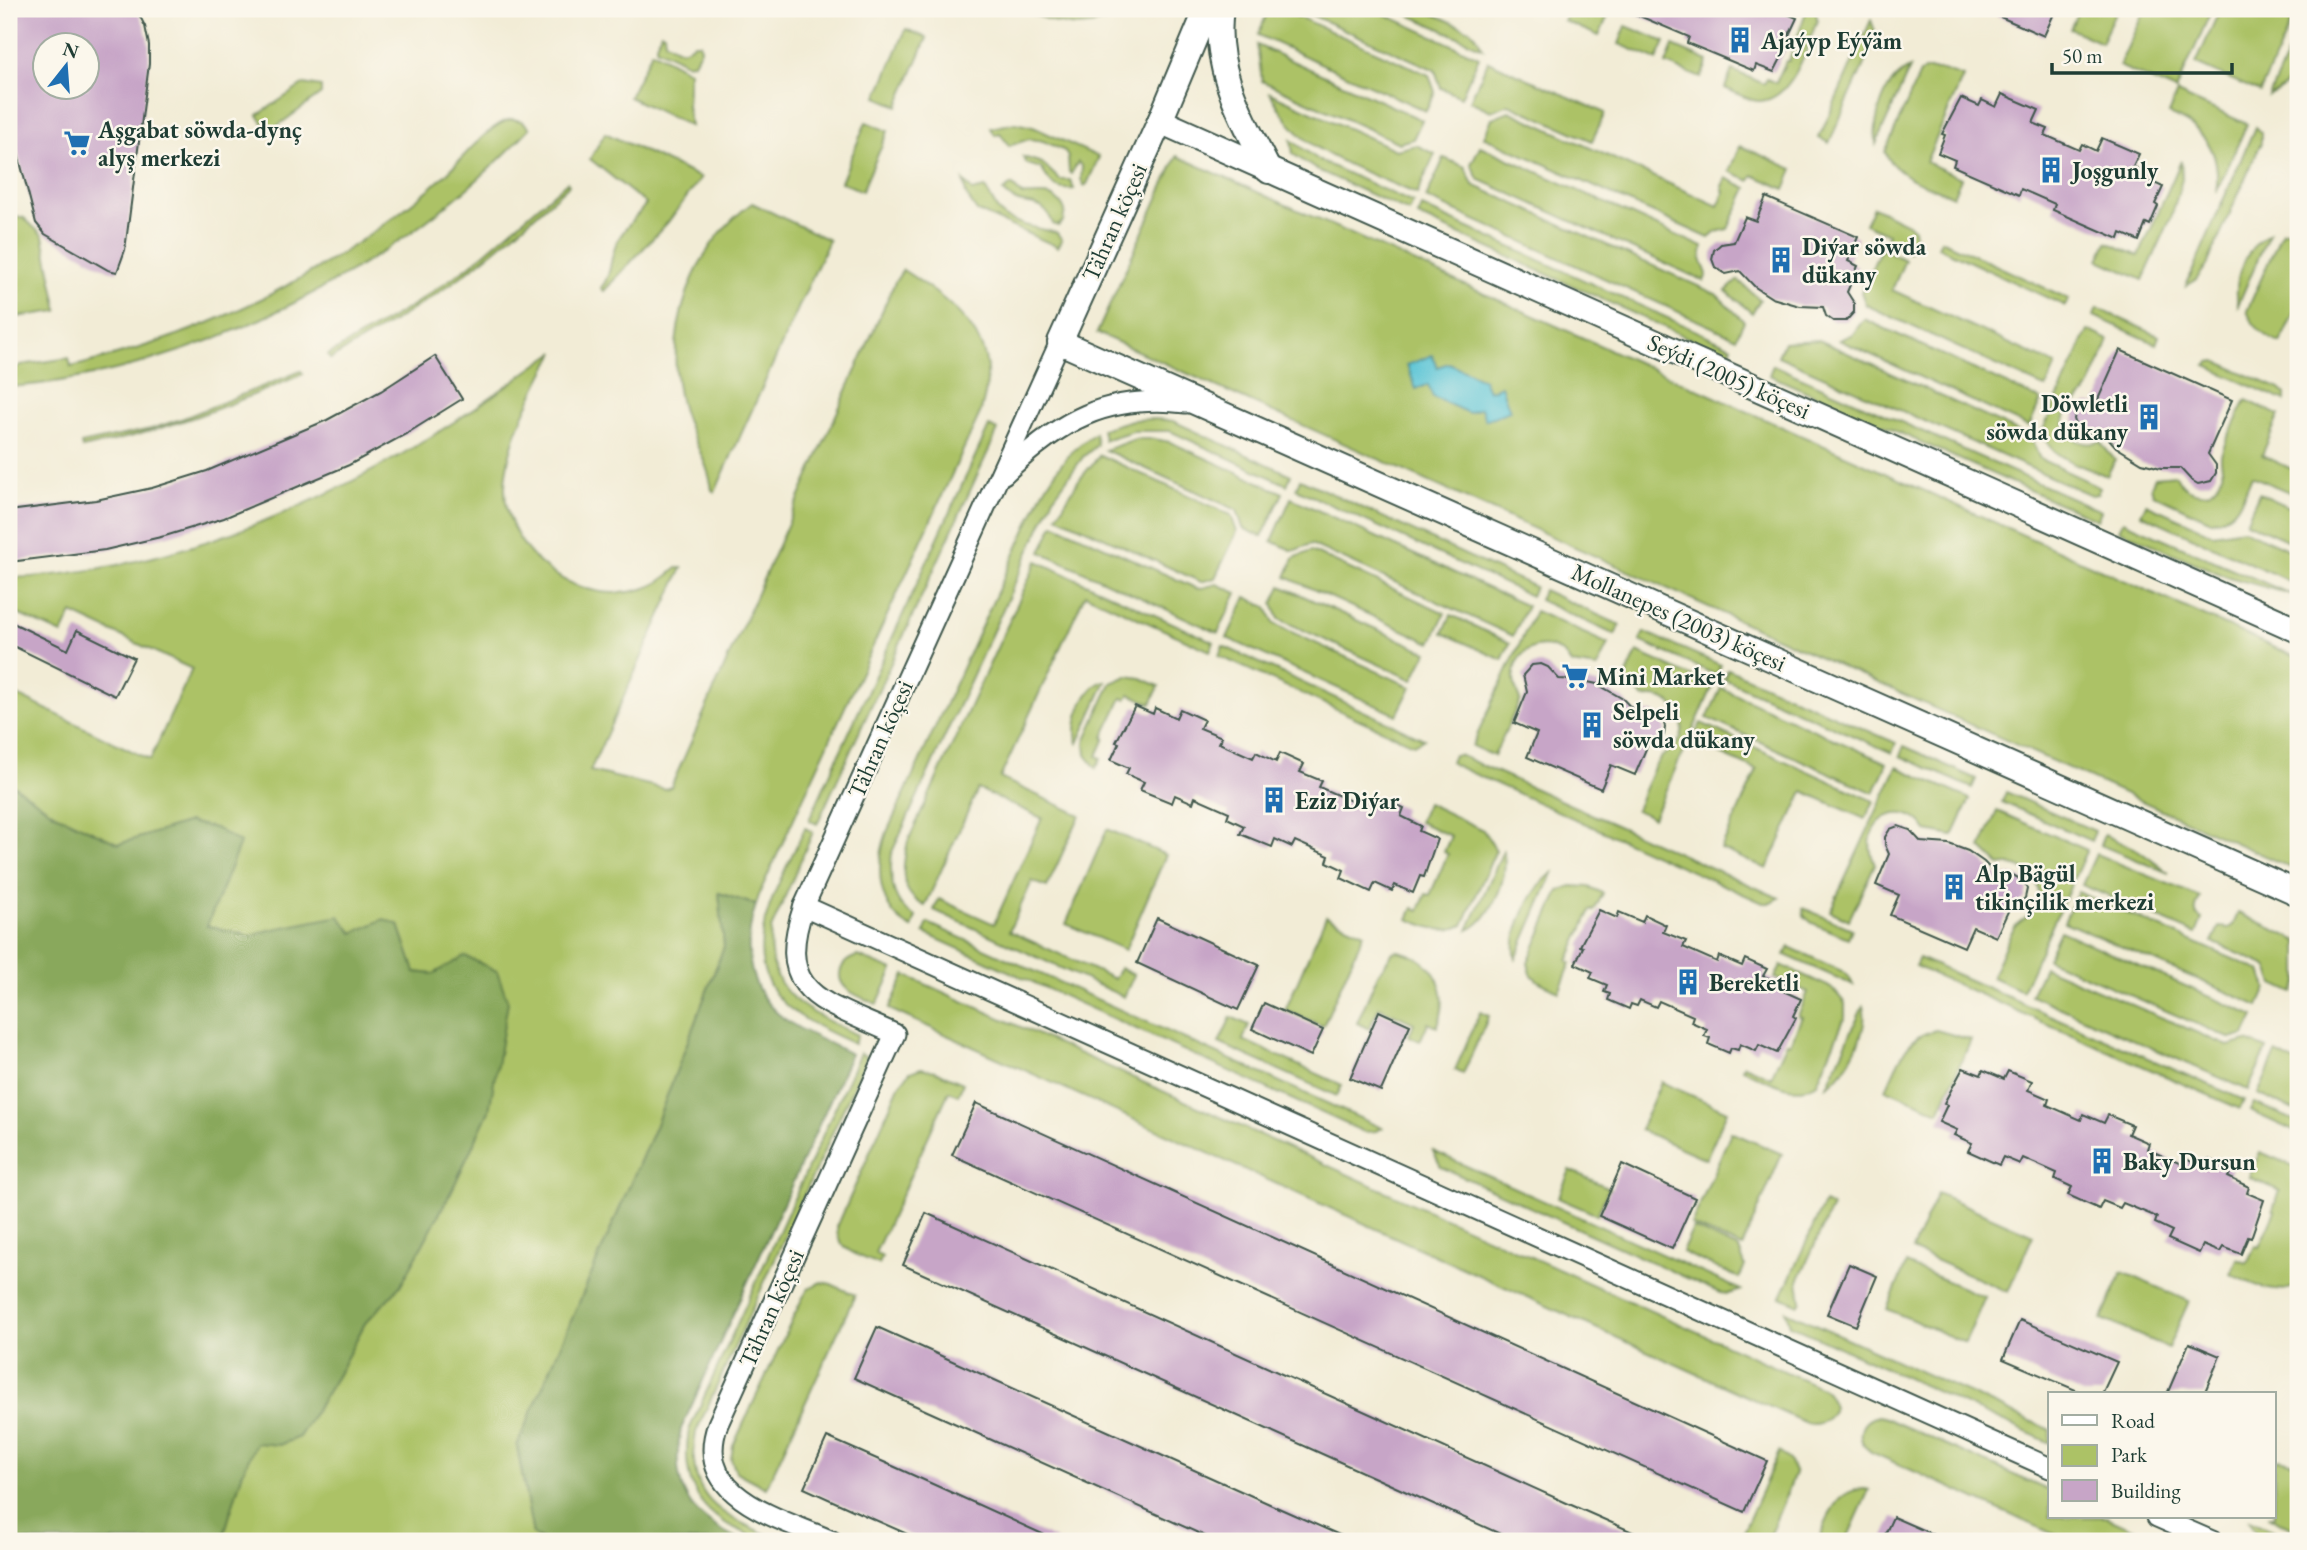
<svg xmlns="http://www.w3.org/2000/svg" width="2307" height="1550" font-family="'EB Garamond',serif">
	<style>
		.green { fill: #acc266; stroke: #66804d; stroke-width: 2 }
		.forest { fill: #89a85b; stroke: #547248; stroke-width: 2 }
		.water { fill: #5bc5d6; stroke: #3d8185; stroke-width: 2 }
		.building { fill: #c7a5c7; fill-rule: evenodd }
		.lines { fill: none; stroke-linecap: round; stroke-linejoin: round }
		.minor-casing { stroke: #3f574c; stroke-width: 23 }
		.tertiary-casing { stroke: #3f574c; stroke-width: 28 }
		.minor { stroke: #fff; stroke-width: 19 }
		.tertiary { stroke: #fff; stroke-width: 24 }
		.labels { text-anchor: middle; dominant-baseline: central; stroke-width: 5; stroke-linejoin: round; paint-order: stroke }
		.poi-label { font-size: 24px; font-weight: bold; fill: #1f3d34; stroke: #fbf7ec; text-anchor: start }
		.street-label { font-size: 24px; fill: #1f3d34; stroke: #fbf7ec }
	</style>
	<rect width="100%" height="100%" fill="#fbf7ec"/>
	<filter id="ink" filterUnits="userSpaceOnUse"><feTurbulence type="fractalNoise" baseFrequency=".0143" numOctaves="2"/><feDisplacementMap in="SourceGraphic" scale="14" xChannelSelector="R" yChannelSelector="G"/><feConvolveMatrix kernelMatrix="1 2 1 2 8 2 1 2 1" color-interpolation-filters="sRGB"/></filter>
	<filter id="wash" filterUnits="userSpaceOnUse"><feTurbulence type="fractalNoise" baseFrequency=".00686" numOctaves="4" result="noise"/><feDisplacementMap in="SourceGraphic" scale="28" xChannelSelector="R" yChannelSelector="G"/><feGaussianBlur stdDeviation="1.57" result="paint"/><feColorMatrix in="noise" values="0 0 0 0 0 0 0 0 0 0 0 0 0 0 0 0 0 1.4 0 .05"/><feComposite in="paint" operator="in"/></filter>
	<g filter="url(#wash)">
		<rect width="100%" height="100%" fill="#f2ecd6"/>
		<g class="green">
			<path d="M1020,9H1131C1088,35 1064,27 1020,9Z"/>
			<polygon points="1269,9 1281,9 1429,75 1435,92 1426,111 1258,35"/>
			<polygon points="1298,9 1373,9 1479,57 1461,97 1441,88 1435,70"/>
			<polygon points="1396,9 1422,9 1470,30 1475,34 1483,48"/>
			<polygon points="1569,9 1583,9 1607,18 1599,36 1564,21"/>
			<path d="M1807,9H1816L1817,20C1808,46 1793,99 1760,101C1750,102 1735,92 1725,88L1732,70L1764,84L1767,79L1776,83L1786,61H1789Z"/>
			<polygon points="2079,9 2117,9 2101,43 2070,29"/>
			<polygon points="2145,9 2212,9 2176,91 2119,66"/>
			<polygon points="2220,9 2297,9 2260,92 2196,64"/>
			<polygon points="1871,20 1876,34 1874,42 1829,143 1819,138"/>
			<polygon points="1626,26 1665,42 1657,60 1619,44"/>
			<polygon points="906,29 927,38 898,106 877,97"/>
			<path d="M2298,30C2298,54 2296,87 2269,96Z"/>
			<path d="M661,32L664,33L665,41C677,49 683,54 694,43H700L701,49L694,62L688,64L656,48V44Z"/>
			<polygon points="1257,45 1422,120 1413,139 1399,143 1262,81"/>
			<polygon points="1673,46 1708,61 1701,78 1666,64"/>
			<polygon points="652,51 689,71 687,106 690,126 629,97"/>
			<polygon points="1488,61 1605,113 1592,141 1509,104 1491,111 1470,101"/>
			<path d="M1910,68L1876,144C1873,118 1884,80 1910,68Z"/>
			<path d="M1927,70H1943L1963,77L1926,162L1961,178L1953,196C1929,186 1896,178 1885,152L1920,73Z"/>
			<polygon points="304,84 321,87 321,94 269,132 258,115"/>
			<path d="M1270,93L1396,150L1416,145L1435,154L1417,194C1383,179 1330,161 1303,137C1289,125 1279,109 1270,93Z"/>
			<path d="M2177,93L2247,124L2216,193C2222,152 2205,128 2168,114Z"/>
			<polygon points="1509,111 1718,206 1724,193 1722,186 1726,178 1747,188 1728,229 1716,232 1709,238 1484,137 1492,118"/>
			<path d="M512,119L522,121L530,128C405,265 194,374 9,387V373L21,365L69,358L71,367C183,340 282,297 376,230C400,213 422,196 443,177C462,160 488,124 512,119Z"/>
			<polygon points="866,122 888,131 862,191 841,182"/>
			<polygon points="1015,123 1033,127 1099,157 1087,184 1084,186 1081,179 1082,167 1078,162 1071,174 1069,172 1068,156 1065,151 1043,141 1029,139 1009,146 1000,133 995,135 991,128"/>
			<polygon points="2255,127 2261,133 2261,143 2207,265 2196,280 2186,286"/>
			<path d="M605,133L701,178L668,222L604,291L601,288C613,274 609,256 618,240C625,227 637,216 646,204L590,159Z"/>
			<polygon points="1291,140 1320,161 1413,203 1409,212 1315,169 1293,154"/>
			<polygon points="1480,146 1703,247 1701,259 1707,274 1704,281 1478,179 1471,164"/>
			<polygon points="1740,146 1793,169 1785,189 1753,175 1750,181 1729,171"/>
			<polygon points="1177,156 2298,658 2298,871 1097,333"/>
			<path d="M1023,157L1042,163L1060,180H1070L1074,189C1054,191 1050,183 1041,168L1027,164Z"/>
			<polygon points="1444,158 1465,167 1473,185 1716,294 1744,321 1736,338 1426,198"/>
			<polygon points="2181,161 2182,179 2171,218 2143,280 2099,260 2107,242 2139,256"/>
			<polygon points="964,181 972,191 985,188 999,212 1006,218 1024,225 1057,233 1062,240 1058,247 977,211 966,195"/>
			<path d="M567,182L569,185C537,214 505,243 471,269C427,303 378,331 330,359L328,355L412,306L468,267Z"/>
			<path d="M1012,185L1022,195C1041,197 1052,188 1065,210L1063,221L1058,226L1053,224C1042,193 1023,214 1003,191Z"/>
			<path d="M752,203L829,240L715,492L712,490C708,459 688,434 681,404C663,331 692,247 752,203Z"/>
			<polygon points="1422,207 1732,347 1728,356 1418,216"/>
			<polygon points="1873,207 1908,224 1914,229 1915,236 1909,252 1885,241 1888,234 1865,224"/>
			<polygon points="20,217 24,218 43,236 58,311 9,318 9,218"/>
			<path d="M2298,230V303L2280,343C2265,337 2253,327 2247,311L2282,231Z"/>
			<path d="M2269,233L2238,305C2233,277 2245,249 2269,233Z"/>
			<polygon points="1941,240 2069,299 2065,306 1938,247"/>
			<polygon points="1881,248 1905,260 1892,290 2056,365 2046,388 1866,305 1861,292"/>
			<path d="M903,270C939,293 991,329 987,379C987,390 983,401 981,411L760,892L756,905L719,893L724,946L655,1127L517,1446L533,1534L544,1541H222L243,1471L256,1442L279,1445L299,1437L337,1376L365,1323L401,1285L452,1190L489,1111L433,974L415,972L399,925L353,933L269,930L252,936L207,926L189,822L119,844L55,814L9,782V691L150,760L192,669L72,613L62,634L9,610V578C163,573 326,506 454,422C488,400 521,375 555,352C534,393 506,440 505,488C504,558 586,613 651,586C661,582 669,575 677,568H682L590,771L665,789L671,787L895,282Z"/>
			<polygon points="1738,280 1760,300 1752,313 1726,291"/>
			<polygon points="2097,308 2159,336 2156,344 2094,316"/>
			<polygon points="1864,319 2041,400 2029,427 1839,340 1853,334"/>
			<path d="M2088,330L2109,340C2103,355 2093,384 2084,395C2079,403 2069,403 2066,414C2059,436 2082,448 2100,442L2115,460L2107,476C2086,467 2045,458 2043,430Z"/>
			<polygon points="1819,340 2030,437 2040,459 2100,487 2097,494 2091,495 1778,356 1784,342"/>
			<polygon points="2216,361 2280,389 2285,394 2285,401 2206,366 2210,362"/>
			<polygon points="1773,365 2101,511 2097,520 1769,375"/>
			<path d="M301,371L303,374C229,406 162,432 82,448L81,444L151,429L184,418Z"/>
			<path d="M2246,400L2279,415L2262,455L2298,472V496L2252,476C2242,497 2237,521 2209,520L2153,494L2151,486L2155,477L2176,475C2183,492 2208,502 2219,482C2226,472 2220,465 2221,456C2223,443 2240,414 2246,400Z"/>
			<polygon points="1156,419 1173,421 1291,475 1287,485 1170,431 1133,431 1104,440 1102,429 1132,420"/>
			<polygon points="989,426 998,430 817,824 809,820"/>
			<path d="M1095,433L1097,445L1083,457L1054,497L892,852C889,877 892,905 916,917L912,928C876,910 875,865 887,832L1043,492C1057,468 1071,449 1095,433Z"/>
			<polygon points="1135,439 1154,439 1170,442 1283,493 1262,537 1243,528 1237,510 1105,450"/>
			<polygon points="1100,455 1231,515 1237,532 1215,578 1201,582 1057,516 1078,481"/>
			<polygon points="1300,479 1535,587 1531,596 1296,489"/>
			<polygon points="2259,493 2298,511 2298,545 2246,522"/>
			<polygon points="1291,498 1527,606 1513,636 1311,544 1293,551 1272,541"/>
			<polygon points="2146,504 2213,534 2243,529 2298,554 2298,585 2141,514"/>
			<polygon points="2123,521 2290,594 2225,576 2119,530"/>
			<polygon points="1054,524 1198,589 1217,584 1237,593 1218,633 1041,552"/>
			<polygon points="1311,551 1445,613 1431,643 1286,577 1294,558"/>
			<path d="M1037,561L1214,642L1210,651L1085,594L1000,778L1080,815L1047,887L1032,881L1009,931L1114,979L1120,968L1134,975L1124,997L934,910L939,899L994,924L1042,818L978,789L925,906C898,893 902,867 908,841Z"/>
			<polygon points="1281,586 1427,652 1413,680 1279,619 1273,604"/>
			<polygon points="1543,590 1620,625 1615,635 1539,600"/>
			<polygon points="1246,597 1267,607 1274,624 1411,687 1397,715 1227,638"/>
			<path d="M1535,611L1608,644L1597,668L1571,664C1554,630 1495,647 1520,700L1494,756L1472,746Z"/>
			<polygon points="1451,615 1510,643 1502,660 1443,633"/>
			<polygon points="1644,632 1721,665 1716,675 1640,641"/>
			<polygon points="1223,646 1424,739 1415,744 1411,743 1219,656"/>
			<path d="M1637,652L1713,686L1653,818L1636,810C1643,794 1649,774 1659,760C1665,751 1676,750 1681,737C1689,714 1667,692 1644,698L1624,681Z"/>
			<polygon points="1728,669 1896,743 1892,753 1724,679"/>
			<polygon points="1127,676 1141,678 1159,686 1151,704 1130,694 1126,699 1122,698 1103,737 1105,738 1097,756 1101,758 1096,768 1086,755 1085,741 1111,683"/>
			<path d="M1106,681L1078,743C1070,725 1086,683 1106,681Z"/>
			<polygon points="1721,688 1887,763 1874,793 1707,718"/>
			<polygon points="1701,723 1874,801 1865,819 1803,791 1767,869 1721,849 1757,770 1692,741"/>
			<polygon points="1904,746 1976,779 1972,788 1900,756"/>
			<polygon points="1454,755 1459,755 1779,898 1771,903 1763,903 1454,765 1451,762"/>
			<path d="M1897,767L1970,799L1953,836L1927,831C1906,795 1854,820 1875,864L1849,920L1830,911Z"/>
			<polygon points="2006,792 2095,831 2091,841 2002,802"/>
			<path d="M1427,803L1483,830L1496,850L1463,925C1444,935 1427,927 1408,919L1413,908L1419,910L1426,894L1430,895L1448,854L1444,852L1451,836L1419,822Z"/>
			<path d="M1997,811L2087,850L2022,991L1992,977C1999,961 2005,942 2015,927C2021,918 2033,917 2037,905C2045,882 2024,860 2000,866L1981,848Z"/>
			<path d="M805,828L813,832L771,929C764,995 807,1010 857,1035L854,1044C834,1034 813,1026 796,1013C726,965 779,885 805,828Z"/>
			<polygon points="1107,829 1166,855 1125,950 1066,924"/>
			<polygon points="2104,835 2138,850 2169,873 2100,845"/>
			<path d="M1503,851C1511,873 1491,922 1468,930Z"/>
			<path d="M2096,854L2200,897C2196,906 2192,914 2202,919L2196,934L2082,885Z"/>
			<path d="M1553,873L1516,959C1509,932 1532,888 1553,873Z"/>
			<polygon points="1571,886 1589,887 1603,893 1594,911 1591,910 1568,961 1571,963 1559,992 1538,981 1531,974 1528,962 1559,891"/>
			<polygon points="2078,892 2261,971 2267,988 2259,1006 2064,922"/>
			<polygon points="1803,908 1852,929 1848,938 1812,923 1804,916"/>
			<polygon points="2238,913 2298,941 2298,982 2293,993 2274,984 2267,966 2212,942 2219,927 2228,928 2233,925"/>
			<polygon points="1326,916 1364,933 1323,1026 1285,1010"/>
			<polygon points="928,923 1382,1128 1376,1131 1364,1132 924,933"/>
			<polygon points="2060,931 2254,1016 2245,1035 2231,1039 2047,959"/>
			<polygon points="1789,947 1842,971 1849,977 1853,985 1785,955"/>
			<path d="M1398,951C1436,959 1452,992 1437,1027L1428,1023L1420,1041L1409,1036L1414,1023L1379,1007L1369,1029L1357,1023L1378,974L1393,952Z"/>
			<path d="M858,956L893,970L877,1004C863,998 834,990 841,969C844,961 850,958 858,956Z"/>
			<polygon points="1919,958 2244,1100 2240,1109 1915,966"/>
			<path d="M1781,965L1832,988L1845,1003V1017L1817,1083C1795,1099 1764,1078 1742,1069L1744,1065L1771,1077L1787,1042L1790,1044L1802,1017L1798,1016L1808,992L1775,978Z"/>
			<polygon points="2044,967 2228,1046 2247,1041 2267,1049 2248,1090 2031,995"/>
			<path d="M905,975L1822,1388C1830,1394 1832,1400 1833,1410C1827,1422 1819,1426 1806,1423L889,1009Z"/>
			<path d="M1863,1006C1870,1029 1847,1074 1827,1086Z"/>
			<polygon points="1480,1012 1489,1016 1463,1074 1455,1070"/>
			<polygon points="1231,1017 1249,1025 1243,1040 1342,1085 1337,1096 1219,1043"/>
			<path d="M1936,1030L1971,1040L1939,1112L1886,1089C1898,1064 1905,1035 1936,1030Z"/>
			<path d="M860,1053L867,1057L696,1432C683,1503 727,1517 781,1541C765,1541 754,1537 739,1530C695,1511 681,1476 689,1430Z"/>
			<polygon points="2276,1053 2298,1064 2298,1112 2258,1094"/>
			<path d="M921,1068L935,1071L963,1083L958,1095L949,1091L875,1253L882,1257L879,1264C860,1256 836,1251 837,1227L899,1086L910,1072Z"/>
			<polygon points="1661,1082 1727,1111 1706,1159 1640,1130"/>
			<polygon points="2254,1103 2298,1122 2298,1133 2250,1111"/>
			<polygon points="1731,1132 1782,1154 1742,1247 1691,1225"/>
			<polygon points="1433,1151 1741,1290 1728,1294 1720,1293 1441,1167"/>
			<path d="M2260,1152L2298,1168V1285C2275,1298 2253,1284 2231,1274L2237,1259L2247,1263L2255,1246L2259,1247L2275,1211L2273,1209L2280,1191L2249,1177Z"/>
			<polygon points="1570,1170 1609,1188 1597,1215 1558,1198"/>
			<polygon points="1937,1193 2033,1235 2008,1292 1912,1250"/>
			<polygon points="1824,1203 1832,1207 1798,1281 1801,1301 1798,1305 1781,1297"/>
			<polygon points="1693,1228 1739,1249 1745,1266 1739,1278 1682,1252"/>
			<polygon points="1906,1264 1985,1297 1965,1343 1887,1309"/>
			<polygon points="2122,1272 2189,1301 2168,1348 2102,1319"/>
			<polygon points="821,1282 831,1284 855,1295 766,1488 736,1472 731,1459 733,1446 802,1299 809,1288"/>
			<polygon points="1786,1311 2050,1430 2050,1443 1790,1325"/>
			<path d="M1878,1416L1886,1418L2050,1491V1517H2107L2145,1534L2141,1541H2069L1871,1452C1855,1440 1858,1421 1878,1416Z"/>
			<polygon points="1779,1452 1789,1460 1795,1474 1767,1541 1739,1541"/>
			<polygon points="2279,1459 2298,1464 2298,1531 2268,1517 2274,1517 2274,1461"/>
			<path d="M1865,1489L1869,1490L1846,1541H1818C1828,1518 1835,1489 1865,1489Z"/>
			<path d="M2249,1520L2295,1541C2275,1541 2256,1543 2249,1520Z"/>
		</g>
		<g class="forest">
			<polygon points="9,782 55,814 119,844 189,822 215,828 240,843 207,926 252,936 269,930 339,916 353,933 384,919 399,925 415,972 433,974 465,956 497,971 508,1002 489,1111 452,1190 401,1285 365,1323 337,1376 299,1437 279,1445 256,1443 243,1471 222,1541 9,1541"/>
			<path d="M719,893L756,905C741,951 748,997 792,1024C811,1036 832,1044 851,1054L681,1429C669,1489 689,1517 743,1541H544L533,1535L517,1446L655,1127L724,947Z"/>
		</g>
		<polygon class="water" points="1432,355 1437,367 1449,363 1483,379 1488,391 1501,386 1510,411 1485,420 1481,408 1468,413 1433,397 1428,385 1416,389 1407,365"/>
		<g id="blocks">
			<g class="building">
				<path d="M9,9H136L145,26L149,45V64L125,250L117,272L108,270L45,234L36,223L11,127L9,128ZM46,46H88V88H46Z"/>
				<polygon points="1623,9 1775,9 1797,18 1789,35 1792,37 1774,72 1756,65 1754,71 1728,60 1687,43 1689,37"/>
				<polygon points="1982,9 2056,9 2044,36"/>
				<polygon points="2002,94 2039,110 2033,123 2048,129 2045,135 2079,150 2082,144 2096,151 2102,138 2139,154 2133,167 2148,173 2145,179 2163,187 2155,204 2158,206 2150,225 2146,223 2139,241 2121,233 2119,239 2094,228 2053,210 2055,204 2021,189 2019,195 1953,166 1955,160 1938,153 1945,135 1942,134 1961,98 1979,106 1982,100 1996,107"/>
				<polygon points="1766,197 1858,237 1848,261 1858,266 1847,292 1854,303 1854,312 1846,321 1833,321 1826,316 1823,307 1800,306 1772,298 1755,287 1740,271 1726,274 1715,267 1712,259 1714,250 1721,244 1734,242 1745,217 1756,221"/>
				<polygon points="2120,350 2232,400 2208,454 2216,465 2216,473 2211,481 2198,484 2191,480 2180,468 2161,468 2142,463 2116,447 2102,431 2088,434 2077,428 2074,419 2076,411 2087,404 2096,404"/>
				<polygon points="435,356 462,399 406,434 349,465 224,518 165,536 105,550 9,562 9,511 96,500 152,488 207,471 327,420 381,391"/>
				<polygon points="9,621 68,650 77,630 134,658 115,696 9,644"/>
				<polygon points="1541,664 1548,667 1559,679 1578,680 1597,684 1623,699 1636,713 1652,712 1663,719 1665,727 1664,735 1657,741 1648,744 1635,775 1611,765 1601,789 1527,757 1537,733 1514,723 1527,692 1523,675 1532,665"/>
				<polygon points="1135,706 1153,714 1155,708 1176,718 1180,709 1204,720 1200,728 1222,737 1219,743 1253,758 1256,752 1276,762 1280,753 1304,764 1300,772 1322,781 1319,787 1353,802 1356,796 1376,805 1380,797 1404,808 1401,816 1421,826 1419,831 1437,839 1424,877 1420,876 1413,893 1395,885 1392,891 1375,883 1371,892 1341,878 1344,870 1327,862 1329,856 1295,841 1292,847 1275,839 1272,847 1240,834 1244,826 1227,818 1229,812 1195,797 1193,803 1175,795 1172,803 1140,790 1144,782 1126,774 1129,768 1111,760 1119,743 1116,742"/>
				<polygon points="1898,826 1910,830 1921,842 1949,844 1968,851 1984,862 1999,878 2013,875 2024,881 2027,889 2025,898 2019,904 2010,907 1996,937 1973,927 1964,947 1890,915 1899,895 1876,885 1889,854 1885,845 1885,837 1890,829"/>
				<polygon points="1599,910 1617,918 1619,912 1642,922 1645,915 1666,925 1663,932 1686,941 1683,947 1717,962 1719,956 1742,966 1745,959 1767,969 1763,976 1786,985 1783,991 1801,999 1793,1016 1796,1018 1777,1053 1759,1045 1756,1051 1740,1044 1738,1050 1731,1048 1729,1053 1708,1044 1710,1038 1704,1036 1707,1029 1691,1022 1693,1016 1659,1001 1656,1007 1640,1000 1637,1006 1631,1004 1629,1009 1608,1000 1610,994 1604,992 1607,985 1590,978 1593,972 1575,964 1583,947 1580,946"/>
				<polygon points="1157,918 1259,965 1238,1010 1137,963"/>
				<polygon points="1264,1003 1323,1030 1311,1056 1252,1029"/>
				<polygon points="1379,1011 1410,1025 1381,1091 1350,1078"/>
				<polygon points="1963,1068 1981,1075 1983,1070 2004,1079 2008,1071 2032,1081 2028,1090 2049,1099 2047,1105 2081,1120 2083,1114 2104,1123 2108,1115 2132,1125 2128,1134 2149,1143 2147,1149 2181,1164 2183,1158 2204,1167 2208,1159 2232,1169 2228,1177 2249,1187 2247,1193 2264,1200 2251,1238 2248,1237 2241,1254 2223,1247 2220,1252 2203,1245 2199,1253 2168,1239 2172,1231 2155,1223 2157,1217 2123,1203 2120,1208 2103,1201 2099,1209 2068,1195 2072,1187 2055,1179 2057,1173 2023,1158 2020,1164 2003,1157 1999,1165 1968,1151 1972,1143 1954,1135 1957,1130 1939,1122 1947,1105 1944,1103"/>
				<polygon points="976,1103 1767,1461 1744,1512 952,1155"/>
				<polygon points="1622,1164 1695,1198 1672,1249 1599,1216"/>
				<polygon points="926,1213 1569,1504 1653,1541 1516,1541 1380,1480 903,1265"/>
				<polygon points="1849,1264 1877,1276 1856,1326 1827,1314"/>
				<polygon points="2020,1320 2117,1362 2102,1394 2085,1394 2003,1359"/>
				<polygon points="877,1327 1274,1506 1353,1541 1216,1541 905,1401 854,1378"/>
				<polygon points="2189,1343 2220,1356 2204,1394 2167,1394"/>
				<polygon points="827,1437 895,1467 1058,1541 923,1541 855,1511 804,1488"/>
				<polygon points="1893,1517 1948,1541 1882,1541"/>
			</g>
		</g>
	</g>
	<g filter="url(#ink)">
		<use href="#blocks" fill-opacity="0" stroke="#3f574c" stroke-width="2"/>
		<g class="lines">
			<g class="minor-casing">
				<g id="minor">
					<path d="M1004,474C1060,420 1106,394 1186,403"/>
					<polyline points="804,906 2050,1468"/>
					<polyline points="2157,1517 2212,1541"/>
					<path d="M832,1541C781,1518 691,1498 718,1424L895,1034C827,1002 772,997 804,906L1060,342"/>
				</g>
			</g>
			<g class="tertiary-casing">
				<g id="tertiary">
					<polyline points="1207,9 1160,121 1060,342 2298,893"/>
					<path d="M1221,9C1212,69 1243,119 1269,171"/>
					<polyline points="1160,121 2298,630"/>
				</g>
			</g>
			<use href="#minor" class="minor"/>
			<use href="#tertiary" class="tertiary"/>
		</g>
	</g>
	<defs>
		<g id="building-bare" transform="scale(2.1)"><path d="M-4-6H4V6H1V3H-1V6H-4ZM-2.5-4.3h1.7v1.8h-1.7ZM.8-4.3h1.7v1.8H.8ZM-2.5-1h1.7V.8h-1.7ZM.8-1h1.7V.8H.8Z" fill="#1f6fb2" stroke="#fbf7ec" stroke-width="2.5" paint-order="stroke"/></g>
		<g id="supermarket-bare" transform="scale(2.1)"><path d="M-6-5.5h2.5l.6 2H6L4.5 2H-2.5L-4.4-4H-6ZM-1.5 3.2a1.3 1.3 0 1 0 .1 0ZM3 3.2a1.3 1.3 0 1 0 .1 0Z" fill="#1f6fb2" stroke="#fbf7ec" stroke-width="2.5" paint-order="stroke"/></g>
	</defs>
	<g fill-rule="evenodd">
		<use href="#building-bare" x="1740" y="40"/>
		<use href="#supermarket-bare" x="77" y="143"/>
		<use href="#building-bare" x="2051" y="170"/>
		<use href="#building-bare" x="1781" y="260"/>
		<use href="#building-bare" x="2149" y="417"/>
		<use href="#supermarket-bare" x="1575" y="676"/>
		<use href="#building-bare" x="1592" y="725"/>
		<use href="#building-bare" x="1274" y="800"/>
		<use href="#building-bare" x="1954" y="887"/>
		<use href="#building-bare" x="1688" y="982"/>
		<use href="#building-bare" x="2102" y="1161"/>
	</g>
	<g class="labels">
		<g class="poi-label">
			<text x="1761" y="40">Ajaýyp Eýýäm</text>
			<text x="98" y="129">Aşgabat söwda-dynç<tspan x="98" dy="28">alyş merkezi</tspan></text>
			<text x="2072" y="170">Joşgunly</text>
			<text x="1802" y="246">Diýar söwda<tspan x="1802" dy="28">dükany</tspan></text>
			<text x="2128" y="403" text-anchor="end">Döwletli<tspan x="2128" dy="28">söwda dükany</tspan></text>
			<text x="1596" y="676">Mini Market</text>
			<text x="1613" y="711">Selpeli<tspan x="1613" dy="28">söwda dükany</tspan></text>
			<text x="1295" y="800">Eziz Diýar</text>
			<text x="1975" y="873">Alp Bägül<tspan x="1975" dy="28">tikinçilik merkezi</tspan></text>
			<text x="1709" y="982">Bereketli</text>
			<text x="2123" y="1161">Baky Dursun</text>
		</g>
		<g class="street-label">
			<text transform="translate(1114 222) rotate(-66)">Tähran köçesi</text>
			<text transform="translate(1729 376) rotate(24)">Seýdi (2005) köçesi</text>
			<text transform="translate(1679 617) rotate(24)">Mollanepes (2003) köçesi</text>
			<text transform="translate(880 739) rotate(-66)">Tähran köçesi</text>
			<text transform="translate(771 1308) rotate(-66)">Tähran köçesi</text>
		</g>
	</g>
	<rect width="2307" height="1550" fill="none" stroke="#fbf7ec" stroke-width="35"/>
	<rect x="2048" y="1392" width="228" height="126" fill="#fbf7ec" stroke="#a3ada2" stroke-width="2"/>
	<rect x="2062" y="1415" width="35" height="10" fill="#ffffff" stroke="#a3ada2" stroke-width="2"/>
	<text x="2111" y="1428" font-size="21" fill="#1f3d34">Road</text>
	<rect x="2062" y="1445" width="35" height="21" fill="#acc266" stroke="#a3ada2" stroke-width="2"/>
	<text x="2111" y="1462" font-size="21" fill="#1f3d34">Park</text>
	<rect x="2062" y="1480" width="35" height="21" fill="#c7a5c7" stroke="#a3ada2" stroke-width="2"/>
	<text x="2111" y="1498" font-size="21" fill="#1f3d34">Building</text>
	<g transform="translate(66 66) rotate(17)"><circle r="33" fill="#fbf7ec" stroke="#a3ada2" stroke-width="2"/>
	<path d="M0-5L12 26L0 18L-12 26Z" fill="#1f6fb2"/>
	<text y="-10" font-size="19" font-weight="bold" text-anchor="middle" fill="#1f3d34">N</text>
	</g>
	<path d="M2052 63v10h180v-10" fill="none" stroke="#1f3d34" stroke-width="3.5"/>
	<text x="2062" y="63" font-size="21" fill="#1f3d34" stroke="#fbf7ec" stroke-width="5" paint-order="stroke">50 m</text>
</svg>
